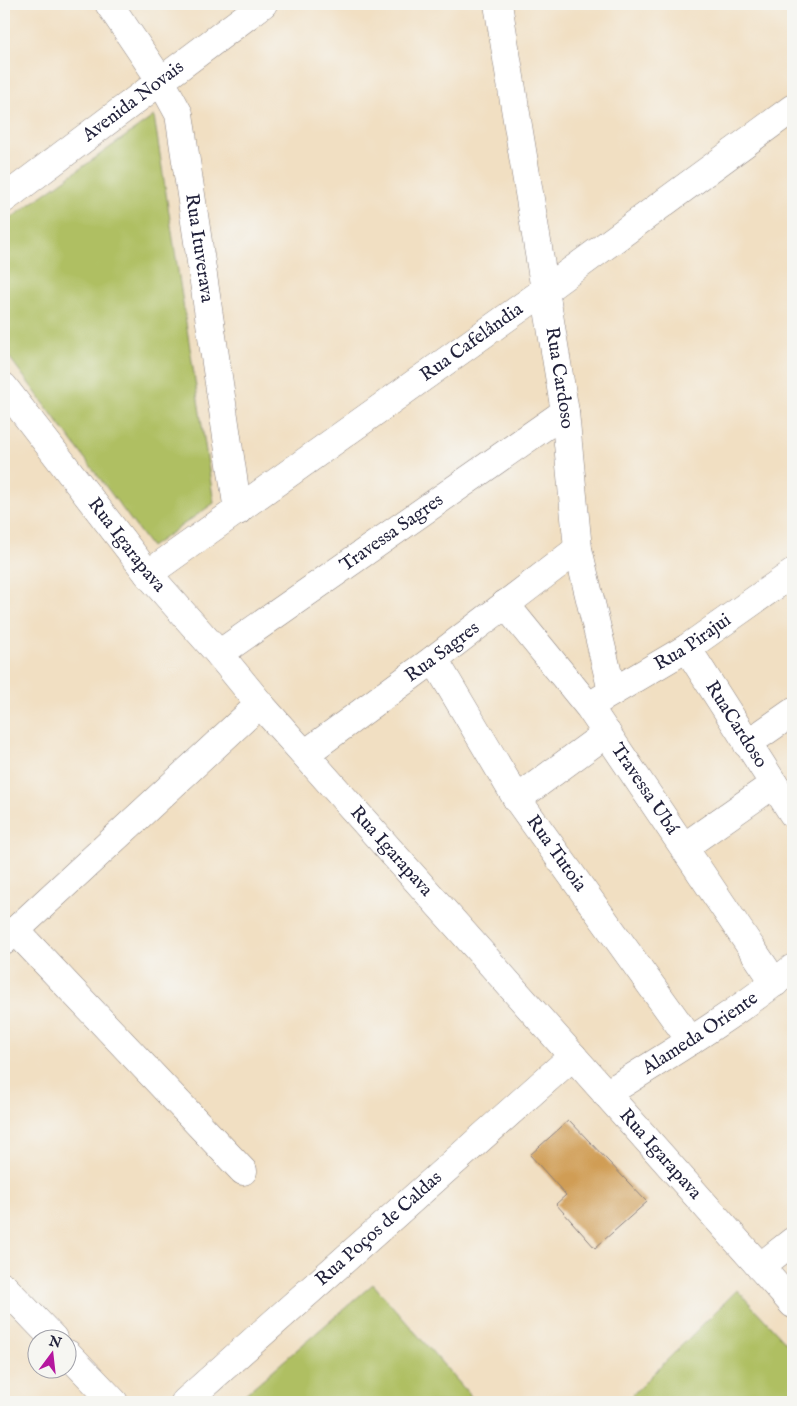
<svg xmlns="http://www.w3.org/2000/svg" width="797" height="1406" font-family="'IM FELL English',serif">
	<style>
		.green { fill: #afbf62; stroke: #68704e }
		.building { fill: #d09d54 }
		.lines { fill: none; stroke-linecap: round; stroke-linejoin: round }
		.minor-casing { stroke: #8a807e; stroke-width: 29 }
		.minor { stroke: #fff; stroke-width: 28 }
		.labels { text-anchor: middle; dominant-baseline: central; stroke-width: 4; stroke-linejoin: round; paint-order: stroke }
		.street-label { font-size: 19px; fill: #22223b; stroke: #f6f6f2 }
	</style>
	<rect width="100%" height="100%" fill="#f6f6f2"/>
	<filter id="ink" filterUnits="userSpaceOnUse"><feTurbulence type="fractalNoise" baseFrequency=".02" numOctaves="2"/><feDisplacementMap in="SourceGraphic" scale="10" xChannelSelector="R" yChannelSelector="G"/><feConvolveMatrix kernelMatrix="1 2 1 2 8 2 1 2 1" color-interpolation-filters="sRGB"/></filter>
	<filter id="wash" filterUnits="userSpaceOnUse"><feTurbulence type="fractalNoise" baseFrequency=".0096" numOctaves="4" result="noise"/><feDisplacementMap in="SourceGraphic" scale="20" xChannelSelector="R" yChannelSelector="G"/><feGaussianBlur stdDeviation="1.12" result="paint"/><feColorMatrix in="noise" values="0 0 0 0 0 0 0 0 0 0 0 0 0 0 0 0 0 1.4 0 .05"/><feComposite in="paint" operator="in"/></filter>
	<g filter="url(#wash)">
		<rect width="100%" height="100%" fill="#f1dfc2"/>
		<g class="green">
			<polygon points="154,116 214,503 151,547 4,350 4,223"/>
			<polygon points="373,1284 476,1402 236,1402"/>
			<polygon points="737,1290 793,1350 793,1402 625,1402"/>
		</g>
		<g id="blocks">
			<polygon class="building" points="569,1120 647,1202 595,1248 556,1204 566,1195 530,1155"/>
		</g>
	</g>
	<g filter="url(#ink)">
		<use href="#blocks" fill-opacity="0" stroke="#8a807e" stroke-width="1"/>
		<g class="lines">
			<g class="minor-casing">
				<g id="minor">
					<path id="s1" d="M109,4L161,81L179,114L238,511"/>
					<path id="s2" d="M498,4L565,412L578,549L612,691"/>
					<path id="s3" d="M4,199L263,4"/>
					<path id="s4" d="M4,387L148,574L219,654L260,704L793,1304"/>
					<path id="s5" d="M148,574L544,291L793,108"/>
					<path id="s6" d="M505,604L589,707L775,983"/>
					<path id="s7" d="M687,648L793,814"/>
					<path id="s8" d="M219,654L565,412"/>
					<path id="s9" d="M434,659L517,799L691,1041"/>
					<path id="s10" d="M599,700L687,648L793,573"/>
					<polyline points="747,744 793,712"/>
					<path id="s11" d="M305,754L434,659L578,549"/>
					<polyline points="517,799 607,733"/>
					<polyline points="684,847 774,784"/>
					<polyline points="15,930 243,1171"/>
					<polyline points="4,941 260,704"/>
					<path id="s12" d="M606,1094C670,1054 735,1015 793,968"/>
					<polyline points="760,1267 793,1241"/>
					<polyline points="4,1287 53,1338"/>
					<polyline points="68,1354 114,1402"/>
					<path id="s13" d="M185,1402L573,1056"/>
				</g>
			</g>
			<use href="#minor" class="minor"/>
		</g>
	</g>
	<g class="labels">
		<g class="street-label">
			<text stroke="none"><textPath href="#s3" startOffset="162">Avenida Novais</textPath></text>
			<text stroke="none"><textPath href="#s1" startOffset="266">Rua Ituverava</textPath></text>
			<text stroke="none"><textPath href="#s5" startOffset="398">Rua Cafelândia</textPath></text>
			<text stroke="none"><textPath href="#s2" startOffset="379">Rua Cardoso</textPath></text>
			<text stroke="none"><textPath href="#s8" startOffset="211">Travessa Sagres</textPath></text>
			<text stroke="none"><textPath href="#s4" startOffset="200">Rua Igarapava</textPath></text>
			<text stroke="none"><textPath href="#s10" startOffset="110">Rua Pirajui</textPath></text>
			<text stroke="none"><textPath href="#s11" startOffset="171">Rua Sagres</textPath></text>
			<text stroke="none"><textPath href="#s7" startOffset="91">RuaCardoso</textPath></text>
			<text stroke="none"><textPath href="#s6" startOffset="232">Travessa Ubá</textPath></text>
			<text stroke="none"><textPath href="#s4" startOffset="605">Rua Igarapava</textPath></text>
			<text stroke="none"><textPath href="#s9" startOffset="230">Rua Tutoia</textPath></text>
			<text stroke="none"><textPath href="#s12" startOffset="112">Alameda Oriente</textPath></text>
			<text stroke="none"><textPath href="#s4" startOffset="1010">Rua Igarapava</textPath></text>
			<text stroke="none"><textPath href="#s13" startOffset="260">Rua Poços de Caldas</textPath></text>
		</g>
	</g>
	<rect width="797" height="1406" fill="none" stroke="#f6f6f2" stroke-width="20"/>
	<g transform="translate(52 1354) rotate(15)"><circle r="24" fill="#f6f6f2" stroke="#a1a1a9"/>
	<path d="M0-4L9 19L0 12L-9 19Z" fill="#b5179e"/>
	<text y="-8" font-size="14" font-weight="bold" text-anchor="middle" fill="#22223b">N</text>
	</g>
</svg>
